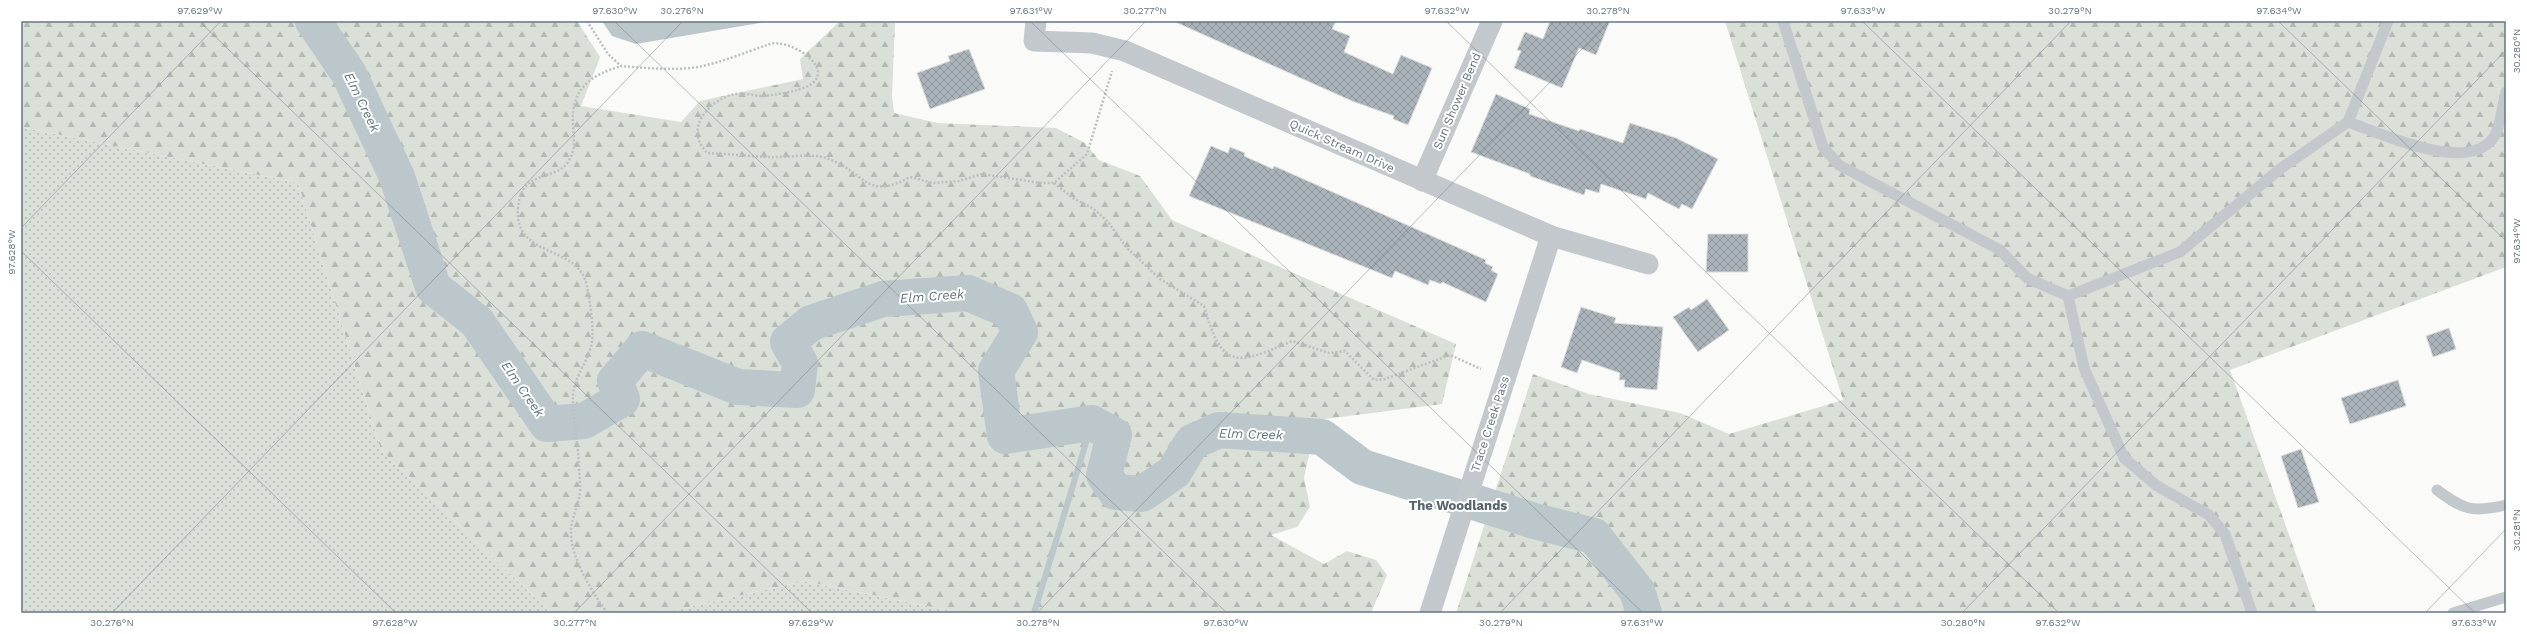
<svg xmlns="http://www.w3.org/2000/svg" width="2527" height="634" font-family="'Work Sans',sans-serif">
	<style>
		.grass { fill: url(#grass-dots) }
		.forest { fill: url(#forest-firs) }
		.water { fill: #bbc7cb }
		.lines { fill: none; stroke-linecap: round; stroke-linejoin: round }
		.stream { stroke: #bbc7cb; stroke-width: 6 }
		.river { stroke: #bbc7cb; stroke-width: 36 }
		.building { fill: url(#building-cross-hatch); stroke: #dcdcda }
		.path { stroke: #bbbfc2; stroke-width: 2.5; stroke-dasharray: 2 2; stroke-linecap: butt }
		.service { stroke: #c3c8cc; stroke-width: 11 }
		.minor { stroke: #c3c8cc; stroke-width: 21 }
		.ticks { fill: none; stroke: #657683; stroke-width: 1; stroke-opacity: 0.45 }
		.labels { text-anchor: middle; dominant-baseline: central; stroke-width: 4; stroke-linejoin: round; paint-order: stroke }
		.street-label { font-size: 12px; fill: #657683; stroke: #fff }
		.water-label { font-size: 13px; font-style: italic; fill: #60757c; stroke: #fff }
		.neighbourhood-label { font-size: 13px; font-weight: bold; fill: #57646e; stroke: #fff }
		.neatline { fill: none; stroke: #657683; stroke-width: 1.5 }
		.ticks-label { font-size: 10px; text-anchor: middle; fill: #657683 }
	</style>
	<defs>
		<pattern id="grass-dots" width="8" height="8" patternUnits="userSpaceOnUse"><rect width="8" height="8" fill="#dadfd7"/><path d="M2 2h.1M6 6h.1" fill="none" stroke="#b4b9b4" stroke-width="1.8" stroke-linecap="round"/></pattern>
		<pattern id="forest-firs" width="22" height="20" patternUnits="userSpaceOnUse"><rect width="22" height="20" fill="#dadfd7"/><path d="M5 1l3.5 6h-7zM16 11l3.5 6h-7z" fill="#b4b9b4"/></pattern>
		<pattern id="building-cross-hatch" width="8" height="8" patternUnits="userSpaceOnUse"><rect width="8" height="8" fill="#aab3b9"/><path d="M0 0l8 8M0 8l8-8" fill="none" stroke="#8e969c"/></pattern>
	</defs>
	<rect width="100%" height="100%" fill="#fafaf8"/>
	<g class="grass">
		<polygon points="21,127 298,183 381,450 551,613 21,613"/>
		<polygon points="804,581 962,613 662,613"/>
	</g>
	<g class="forest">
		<polygon points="21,21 577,21 600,57 581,106 681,122 700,101 803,79 800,59 840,21 895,23 892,96 894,113 937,123 1056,128 1085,143 1099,160 1140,176 1172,220 1456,344 1442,404 1325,419 1315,427 1304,478 1310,507 1297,527 1271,535 1324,564 1347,551 1376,560 1387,575 1371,613 962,613 804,581 662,613 551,613 381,450 298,183 21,127"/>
		<polygon points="1725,21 2506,21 2506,267 2230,370 2317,613 1456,613 1533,374 1589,394 1680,413 1729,434 1843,400"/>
	</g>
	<polygon class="water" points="602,21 771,21 636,44 612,36"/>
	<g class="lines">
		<polyline class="stream" points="1034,613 1092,423"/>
		<polyline class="river" points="313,21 349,74 397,177 433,287 477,322 547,424 584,421 622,399 615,381 642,349 738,387 797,390 800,363 788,342 811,323 883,299 968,293 1010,311 1020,332 996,371 1005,436 1092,423 1114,435 1104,475 1116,492 1142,494 1174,472 1192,442 1219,430 1322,437 1362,467 1534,521 1594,536 1637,591 1644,613"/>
	</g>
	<g class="building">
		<polygon points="1173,21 1336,21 1332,29 1350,36 1344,52 1393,74 1401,55 1432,68 1408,125 1393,119 1394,116 1352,101"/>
		<polygon points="1550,21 1610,21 1596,55 1579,48 1562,88 1514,68 1521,51 1517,50 1525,32 1543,39"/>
		<polygon points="969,49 985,89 930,109 917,73 950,61 948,56"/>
		<polygon points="1496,94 1530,109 1529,114 1579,131 1580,129 1623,143 1630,123 1676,138 1718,159 1692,209 1682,204 1679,209 1648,193 1646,199 1601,184 1599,193 1586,189 1584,195 1530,176 1530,174 1471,152"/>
		<polygon points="1211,146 1228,153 1230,147 1245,153 1244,156 1273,169 1274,166 1486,260 1485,263 1493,267 1491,270 1498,274 1486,302 1442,282 1441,284 1430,280 1428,285 1395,271 1392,278 1189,196"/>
		<polygon points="1708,234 1748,234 1748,272 1706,272"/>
		<polygon points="1707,299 1729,330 1698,352 1673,317 1689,307 1691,310"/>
		<polygon points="1581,307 1616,318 1614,323 1663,327 1657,390 1624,387 1625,380 1619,380 1620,373 1582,360 1577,373 1561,367"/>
		<polygon points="2449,328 2456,349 2433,357 2426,336"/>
		<polygon points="2398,380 2406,406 2350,424 2341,398"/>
		<polygon points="2301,449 2319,502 2298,508 2281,456"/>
	</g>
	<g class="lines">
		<g class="path">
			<path d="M587,21L608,54L621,66C644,68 668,70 691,68C716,65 746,52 770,44C790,38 839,70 808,86C800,91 770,96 761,96C753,95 744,93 736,94C717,96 691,119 699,140C700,145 704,149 707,153C727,154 748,156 768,157C784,158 811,153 826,158C865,171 865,202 910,177L933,183L959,181L982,174L1041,183H1054L1087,154L1112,71"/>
			<path d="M1054,183L1073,198L1094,209L1108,222L1127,248L1160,279L1204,306C1222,371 1237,365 1292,341L1329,353L1345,351L1374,380L1385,379L1450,355L1481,369"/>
			<path d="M607,613C592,591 570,558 571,530C571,520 577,509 579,499C581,490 580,479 579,470C579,445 572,419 573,395C574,377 589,360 592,342C594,329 590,301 587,287C580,243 513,260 518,207C522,168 555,182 568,162C576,150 574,139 573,125C570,89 591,75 621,66"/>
		</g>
		<g class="service">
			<polyline points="1783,21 1823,147 1839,165 2000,250 2027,278 2068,296"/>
			<path d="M2348,122C2383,134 2468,175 2494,137C2500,128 2503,103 2506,92"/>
			<path d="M2437,490C2464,510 2472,513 2506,505"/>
			<polyline points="2252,613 2225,534 2209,515 2157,486 2124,458 2084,368 2068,296 2180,252 2280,169 2348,122 2388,21"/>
			<polyline points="2453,613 2506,597"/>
		</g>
		<g class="minor">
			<polyline points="1036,21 1034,41 1092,43 1125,51 1551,236 1648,264"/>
			<polyline points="1422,181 1492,21"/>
			<polyline points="1430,613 1551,236"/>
		</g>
	</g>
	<path class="ticks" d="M199,21L812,613M614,21L1227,613M1030,21L1643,613M1446,21L2059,613M1862,21L2475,613M2278,21L2506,241M21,228L221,21M21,251L396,613M112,613L683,21M574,613L1146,21M1037,613L1609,21M1500,613L2071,21M1962,613L2506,50M2425,613L2506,529"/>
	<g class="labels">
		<g class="street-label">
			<text transform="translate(1457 101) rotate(-67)">Sun Shower Bend</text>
			<text transform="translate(1342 146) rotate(24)">Quick Stream Drive</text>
			<text transform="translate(1490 424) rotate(-72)">Trace Creek Pass</text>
		</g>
		<g class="water-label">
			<text transform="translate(362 102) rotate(64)">Elm Creek</text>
			<text transform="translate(932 296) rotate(-4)">Elm Creek</text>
			<text transform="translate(523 389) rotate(55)">Elm Creek</text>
			<text transform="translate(1251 434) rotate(2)">Elm Creek</text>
		</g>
		<g class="neighbourhood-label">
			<text x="1458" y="505">The Woodlands</text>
		</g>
	</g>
	<rect width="2527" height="634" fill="none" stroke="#ffffff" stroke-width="44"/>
	<rect x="22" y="22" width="2483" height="590" class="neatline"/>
	<g class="ticks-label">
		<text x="200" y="14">97.629°W</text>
		<text x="615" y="14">97.630°W</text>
		<text x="682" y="14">30.276°N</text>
		<text x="1031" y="14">97.631°W</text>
		<text x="1145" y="14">30.277°N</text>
		<text x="1447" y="14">97.632°W</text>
		<text x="1608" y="14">30.278°N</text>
		<text x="1863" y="14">97.633°W</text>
		<text x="2070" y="14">30.279°N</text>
		<text x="2279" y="14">97.634°W</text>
		<text transform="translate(2516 51) rotate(-90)" y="4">30.280°N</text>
		<text transform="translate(2516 241) rotate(-90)" y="4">97.634°W</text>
		<text transform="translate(11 252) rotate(-90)" y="4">97.628°W</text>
		<text transform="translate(2516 530) rotate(-90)" y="4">30.281°N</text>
		<text x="112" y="626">30.276°N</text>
		<text x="395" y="626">97.628°W</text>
		<text x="575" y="626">30.277°N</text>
		<text x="811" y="626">97.629°W</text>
		<text x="1038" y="626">30.278°N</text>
		<text x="1226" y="626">97.630°W</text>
		<text x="1501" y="626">30.279°N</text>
		<text x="1642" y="626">97.631°W</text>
		<text x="1963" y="626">30.280°N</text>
		<text x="2058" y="626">97.632°W</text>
		<text x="2474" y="626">97.633°W</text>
	</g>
</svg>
